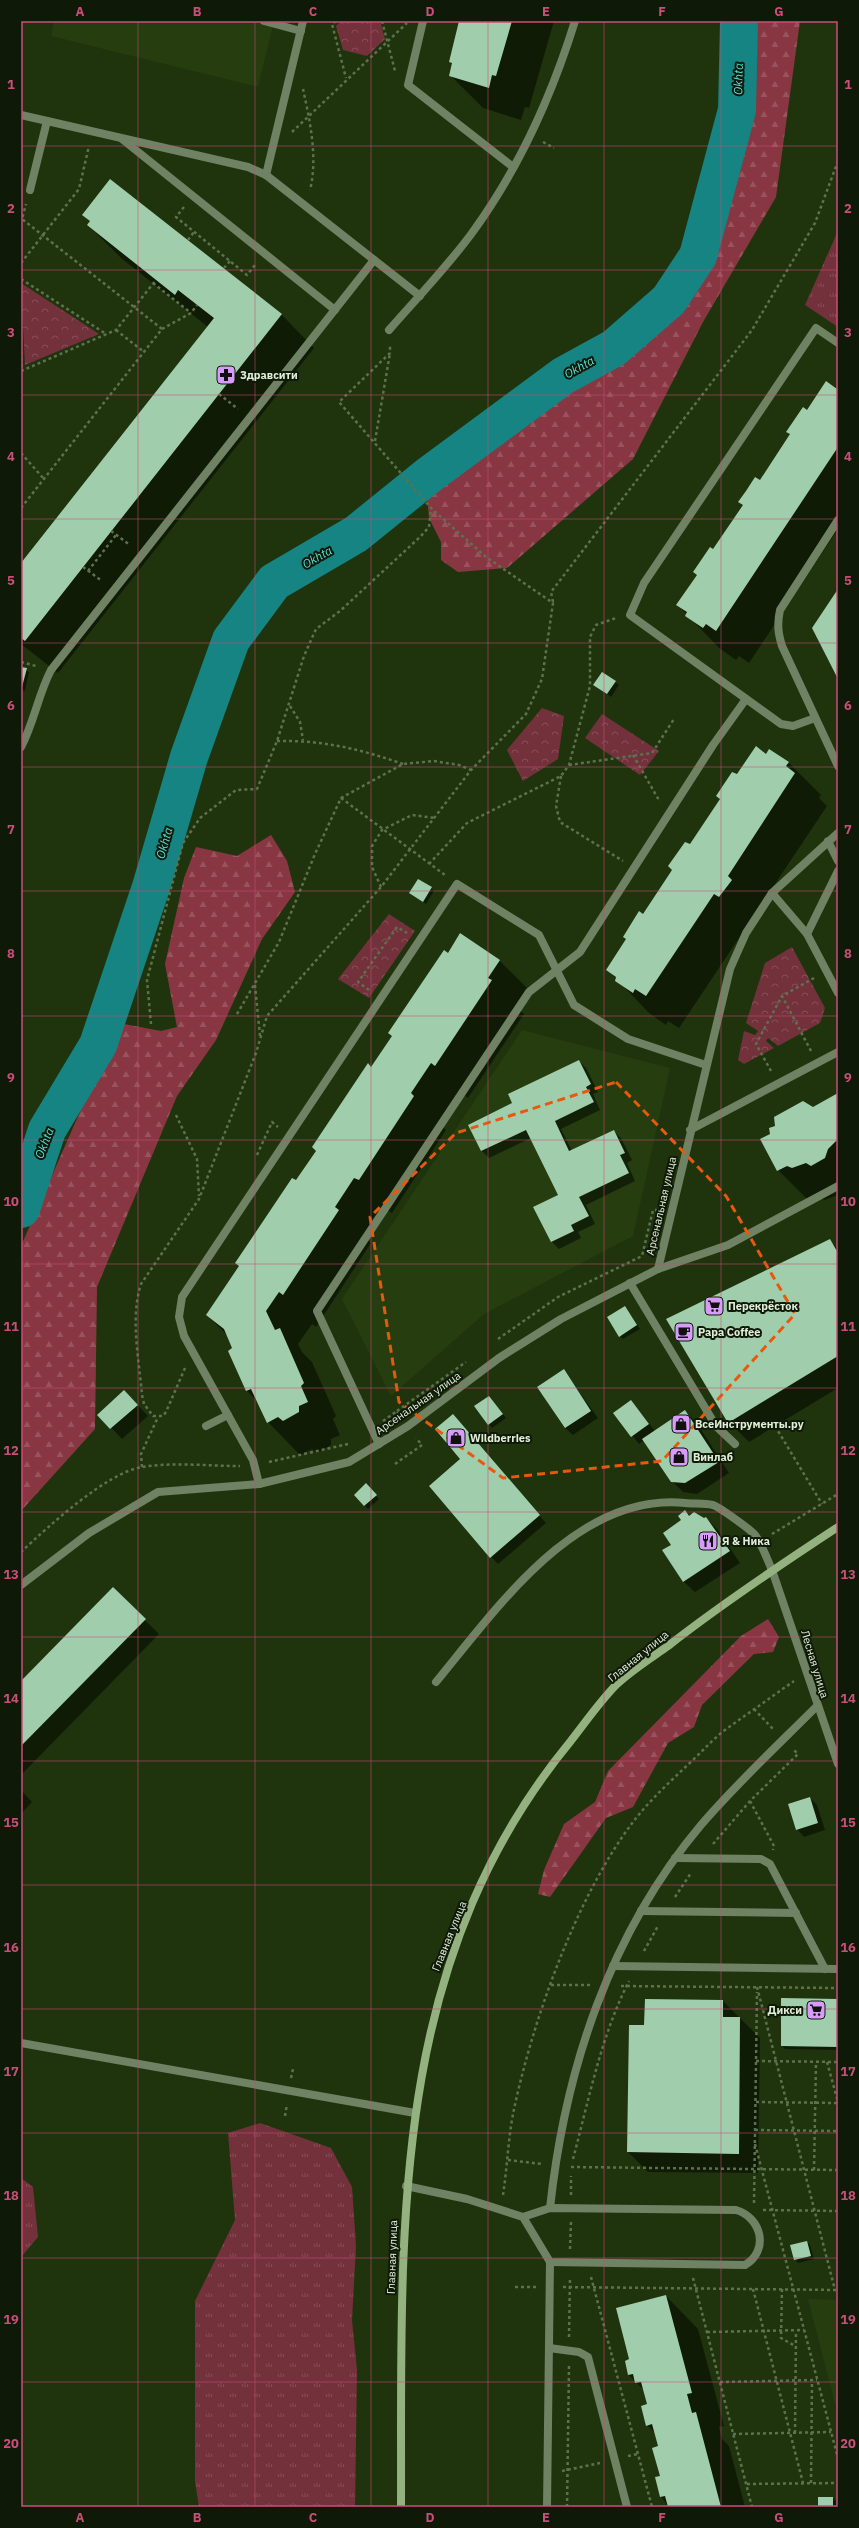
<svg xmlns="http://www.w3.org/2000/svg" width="859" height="2528" font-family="'IBM Plex Sans',sans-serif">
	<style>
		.built { fill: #253d0f }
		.grass { fill: url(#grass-tufts) }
		.forest { fill: url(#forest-firs) }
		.park { fill: url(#park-crowns) }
		.shadow { fill: #0007 }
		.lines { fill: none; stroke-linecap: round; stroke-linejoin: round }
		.river { stroke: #158482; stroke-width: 38 }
		.building { fill: #a0ceac }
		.path { stroke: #5e714f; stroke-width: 2.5; stroke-dasharray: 3 3; stroke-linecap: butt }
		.service { stroke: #6f8263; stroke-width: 8 }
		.minor { stroke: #6f8263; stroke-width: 8 }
		.secondary { stroke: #94b280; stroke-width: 8 }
		.marked { fill: none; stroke: #e8590c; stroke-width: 3; stroke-dasharray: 8 5; stroke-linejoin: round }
		.grid { fill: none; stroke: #ca4e7a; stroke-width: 1; stroke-opacity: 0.55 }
		.labels { text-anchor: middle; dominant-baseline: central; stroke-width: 4; stroke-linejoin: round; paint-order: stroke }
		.poi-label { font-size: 11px; font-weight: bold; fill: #e1efd8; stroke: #0f1908; text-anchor: start }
		.street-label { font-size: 11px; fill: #e1efd8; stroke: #0f1908 }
		.water-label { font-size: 12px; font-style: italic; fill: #58ddd9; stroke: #0f1908 }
		.neatline { fill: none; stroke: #ca4e7a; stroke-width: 1.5 }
		.grid-label { font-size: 13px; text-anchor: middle; font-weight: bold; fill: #ca4e7a }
	</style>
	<defs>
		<pattern id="grass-tufts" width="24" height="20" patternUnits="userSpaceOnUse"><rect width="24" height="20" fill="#73313b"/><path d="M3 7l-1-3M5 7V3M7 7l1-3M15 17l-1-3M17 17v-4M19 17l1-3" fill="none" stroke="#874f57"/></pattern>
		<pattern id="forest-firs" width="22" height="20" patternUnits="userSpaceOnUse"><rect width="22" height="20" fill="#893643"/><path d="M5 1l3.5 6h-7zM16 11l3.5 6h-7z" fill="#99535d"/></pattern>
		<pattern id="park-crowns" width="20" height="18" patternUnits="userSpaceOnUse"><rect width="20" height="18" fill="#73313b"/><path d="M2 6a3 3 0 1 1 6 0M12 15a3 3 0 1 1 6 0" fill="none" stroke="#874f57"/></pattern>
	</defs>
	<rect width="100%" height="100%" fill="#1f340d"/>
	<g class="built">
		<polygon points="54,21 274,21 258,87 51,36"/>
		<polygon points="522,1030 670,1068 633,1236 484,1314 391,1396 342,1299"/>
		<polygon points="808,2299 838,2300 838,2415"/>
	</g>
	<g class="grass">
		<polygon points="838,231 838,327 805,305"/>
		<polygon points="260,2123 331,2148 352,2187 356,2246 352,2320 357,2370 355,2507 199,2507 195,2481 195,2301 235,2220 228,2133"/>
		<polygon points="21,2178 33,2187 38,2237 21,2257"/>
	</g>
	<g class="forest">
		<polygon points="746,21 800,21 776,197 703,322 633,459 507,568 458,572 441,560 441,542 429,518 427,496 477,458 531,410 662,322 701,261 746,112"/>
		<polygon points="271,835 287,861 295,892 262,939 216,1040 177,1096 97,1287 95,1429 21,1511 21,1246 119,1023 161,1031 177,1027 165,964 184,878 196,847 237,856"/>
		<polygon points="768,1619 779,1637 773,1652 754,1654 702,1705 694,1727 668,1743 633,1807 606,1818 550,1897 538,1894 544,1870 564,1824 595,1802 608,1771 741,1636"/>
	</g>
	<g class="park">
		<polygon points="341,21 380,21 385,39 367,56 343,50 336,26"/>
		<polygon points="21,283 99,334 25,365"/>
		<polygon points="542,708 564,716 558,759 523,781 507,750"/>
		<polygon points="602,714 659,751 640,775 585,738"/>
		<polygon points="389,914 415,931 369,998 338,979"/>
		<polygon points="792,947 825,1008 820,1023 778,1046 768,1038 766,1041 774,1048 744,1064 738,1060 744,1031 755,1035 758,1031 746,1023 765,963"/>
	</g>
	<g class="shadow">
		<polygon points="460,21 554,21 529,108 525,107 521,120 483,108 450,75 453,65 450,62"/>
		<polygon points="111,181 282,315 314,348 58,673 21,644 21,564 208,327 121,258 88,225"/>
		<polygon points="838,389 838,529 749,663 739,656 736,660 719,648 678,605 744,506 740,502 760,481 807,411"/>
		<polygon points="21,668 29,672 25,691 21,690"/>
		<polygon points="615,682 619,685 611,697 595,685"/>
		<polygon points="766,755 789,763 821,795 819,798 827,806 679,1028 668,1021 666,1025 649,1013 607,969 737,776"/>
		<polygon points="431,888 434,891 426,904 411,893"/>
		<polygon points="448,954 499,960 532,993 520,1010 524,1014 468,1098 464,1095 443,1127 446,1130 392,1213 387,1210 368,1240 371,1243 316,1327 312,1324 298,1344 302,1352 312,1362 336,1416 333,1419 340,1435 331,1439 331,1445 317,1453 312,1449 300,1455 268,1422 259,1403 247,1391 229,1351 234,1348 228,1336 207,1315"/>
		<polygon points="579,1061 586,1068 598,1092 593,1094 600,1110 561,1129 572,1151 613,1131 621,1138 632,1160 627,1163 635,1181 586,1205 595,1224 578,1232 581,1238 559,1249 551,1241 559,1195 531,1138 489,1158 482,1151 469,1125 513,1103"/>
		<polygon points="838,1094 838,1195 825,1200 820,1198 811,1203 778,1170 813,1108"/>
		<polygon points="829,1240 838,1249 838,1388 749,1442 729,1422"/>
		<polygon points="628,1311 640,1329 623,1339 620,1336"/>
		<polygon points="564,1371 598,1418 573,1435 565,1428"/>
		<polygon points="489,1397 506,1418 492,1428 476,1407"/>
		<polygon points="631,1401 655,1431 685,1411 696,1422 729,1473 697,1494 683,1492 672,1481 644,1440 639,1444 614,1413"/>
		<polygon points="135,1402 148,1416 122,1439 99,1415"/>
		<polygon points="453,1415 546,1523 498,1564 491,1557 462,1459"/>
		<polygon points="366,1485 379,1499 368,1509 355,1495"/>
		<polygon points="685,1512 690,1517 706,1518 717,1529 740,1563 695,1592 684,1582 663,1551 672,1545"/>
		<polygon points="113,1589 159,1634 21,1775 21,1682"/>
		<polygon points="21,1790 32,1802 21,1814"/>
		<polygon points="810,1798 817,1805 825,1830 804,1837 797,1829"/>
		<polygon points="838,2000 838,2050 785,2049 782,2046"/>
		<polygon points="723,2001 760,2038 758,2173 648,2172 628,2152 645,2026"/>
		<polygon points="807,2242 810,2245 814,2259 798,2263 795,2259"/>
		<polygon points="666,2296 698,2329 724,2426 719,2427 722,2439 729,2446 745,2507 669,2507 661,2497 659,2447 655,2433 647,2425 648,2405 644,2390 629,2375 630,2360"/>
		<polygon points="833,2498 836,2501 836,2507 819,2507"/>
	</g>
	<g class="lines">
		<polyline class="river" points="21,1209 47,1130 98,1045 151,887 189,757 231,640 274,582 356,534 429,475 563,376 614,348 669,300 698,256 737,110 739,21"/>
	</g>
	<g class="building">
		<polygon points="459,21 512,21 496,76 492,75 489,88 449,76 452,63 449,62"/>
		<polygon points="110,179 282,314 25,641 21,638 21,563 214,318 178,290 175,295 87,225 90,221 82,215"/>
		<polygon points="826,381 837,389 838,387 838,447 716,631 706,624 703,628 685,616 687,612 676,605 697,575 693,572 710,547 713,549 743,505 738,502 746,491 755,477 760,480 790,434 786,432 803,407 807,410"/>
		<polygon points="838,589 838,679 812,628"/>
		<polygon points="21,667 27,668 22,687 21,687"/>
		<polygon points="602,672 616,681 607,694 593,685"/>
		<polygon points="756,746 766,754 769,749 789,762 786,766 795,773 728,876 732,880 719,897 714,894 646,996 635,989 633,993 615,981 616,977 606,970 626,939 623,937 639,911 643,914 672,870 668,866 685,842 690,844 720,799 716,796 732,772 737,774"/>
		<polygon points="418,879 432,887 423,902 409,893"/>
		<polygon points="460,933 500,960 488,978 492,980 435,1066 431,1063 411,1093 414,1096 359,1180 354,1178 335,1207 339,1210 283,1295 279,1292 266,1311 275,1330 280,1328 304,1383 301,1386 308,1402 299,1406 299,1412 283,1421 278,1417 267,1423 251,1389 246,1391 228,1351 232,1348 224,1329 206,1315 239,1266 235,1263 292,1178 296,1180 316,1151 312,1147 368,1063 371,1067 392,1036 388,1033 444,950 448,953"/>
		<polygon points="579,1060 591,1084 586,1087 594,1102 555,1121 569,1151 614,1130 625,1153 620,1155 629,1173 579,1197 589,1216 571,1225 574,1231 551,1242 533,1207 558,1195 526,1130 481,1151 468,1125 512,1103 508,1094"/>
		<polygon points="838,1093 838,1139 828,1149 825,1158 811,1166 806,1163 792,1168 787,1166 777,1171 760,1139 770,1134 769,1128 775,1126 774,1117 803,1101 813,1107"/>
		<polygon points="830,1239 838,1253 838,1356 728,1423 666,1319"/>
		<polygon points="625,1306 637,1325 619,1337 607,1317"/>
		<polygon points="564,1369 591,1411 565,1428 537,1387"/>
		<polygon points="124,1390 138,1405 110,1429 97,1415"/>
		<polygon points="489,1396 503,1414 488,1425 474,1406"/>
		<polygon points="631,1400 649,1424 631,1437 613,1413"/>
		<polygon points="685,1410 719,1462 685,1483 671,1482 642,1439"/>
		<polygon points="453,1414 540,1515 490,1558 429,1486 460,1459 435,1429"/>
		<polygon points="366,1483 377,1495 364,1506 354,1495"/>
		<polygon points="685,1510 689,1516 694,1512 704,1518 706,1517 730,1551 683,1582 662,1550 671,1545 663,1533 681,1520 678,1516"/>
		<polygon points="113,1587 146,1619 21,1746 21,1681"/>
		<polygon points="810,1797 818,1823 796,1830 788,1804"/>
		<polygon points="781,1998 838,1999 838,2047 781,2046"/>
		<polygon points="645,1999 723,2000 723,2017 740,2017 739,2154 627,2152 629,2025 644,2025"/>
		<polygon points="807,2241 811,2256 794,2260 790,2245"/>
		<polygon points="666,2295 692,2393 687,2394 692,2413 696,2412 721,2507 668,2507 665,2496 660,2497 655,2477 660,2476 652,2448 658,2446 652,2424 646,2426 641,2406 647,2404 641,2382 635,2383 633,2374 628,2375 625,2361 629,2359 616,2308"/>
		<rect x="818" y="2497" width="15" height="10"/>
	</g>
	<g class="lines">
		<g class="path">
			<polyline points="336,21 332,24 346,78"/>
			<polyline points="382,21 395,71"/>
			<path d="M303,89C310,121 318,158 310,190"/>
			<polyline points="292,132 407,23"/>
			<polyline points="543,142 554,148"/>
			<polyline points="184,207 176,217 247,275 255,265"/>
			<polyline points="188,240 194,232"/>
			<polyline points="21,263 79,189 89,146"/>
			<polyline points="224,268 230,261"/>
			<polyline points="21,279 106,334"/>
			<polyline points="153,283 191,313"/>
			<polyline points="162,329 191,313 197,305"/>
			<polyline points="116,330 144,352"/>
			<polyline points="21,352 22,370"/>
			<polyline points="21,371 116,330 156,280"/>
			<polyline points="219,394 238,409"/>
			<polyline points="375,441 390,353"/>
			<polyline points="21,453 44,479"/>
			<polyline points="21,508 162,329 22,219 26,204"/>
			<polyline points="111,531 130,545"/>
			<polyline points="83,567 102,581"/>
			<polyline points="88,571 116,535"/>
			<polyline points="553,602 551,592 752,330 815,223 838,161"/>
			<polyline points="21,662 36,666"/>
			<polyline points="290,706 300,722 303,740"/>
			<path d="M277,741C323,740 360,749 403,764"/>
			<polyline points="633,755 660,802"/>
			<polyline points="569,765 652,753 674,719"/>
			<polyline points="561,776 556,806 560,822 623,861"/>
			<polyline points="341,798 445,875"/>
			<polyline points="429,864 467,823 561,776 569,765 590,686 590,637 596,625 616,618"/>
			<polyline points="381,887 372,867 372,846 382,830 412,815 435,818"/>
			<polyline points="255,985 260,1036"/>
			<polyline points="369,990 358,982 397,927 407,933"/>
			<polyline points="237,1014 279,942 315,854 341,798 403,764 434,761 459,765 471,770"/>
			<polyline points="151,1024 147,980 183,843 200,818 236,790 257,789 277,741 304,656 316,629 340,611 420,537 429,527 431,509"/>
			<polyline points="811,1051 782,996 814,978"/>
			<polyline points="771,1071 756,1044 782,996"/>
			<polyline points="176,1115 197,1159 199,1196"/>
			<polyline points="257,1155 272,1122 278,1127"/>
			<polyline points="498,1339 558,1297 642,1256 653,1210 657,1210"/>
			<path d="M185,1368L166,1412L163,1416H153L144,1404L142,1395C139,1359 130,1318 141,1284L199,1199L256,1053L267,1016L381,887L471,770L526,714L542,679L553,603L486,557L432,509L339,402L390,353V344"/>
			<polyline points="397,1411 466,1362"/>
			<polyline points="383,1421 397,1411 399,1415"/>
			<polyline points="772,1421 822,1504"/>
			<polyline points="269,1462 348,1444"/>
			<polyline points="395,1464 422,1445 416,1438"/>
			<polyline points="142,1467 141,1454 158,1417"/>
			<polyline points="772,1534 838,1494"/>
			<path d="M21,1552C49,1526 106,1473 142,1467C174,1462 208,1466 240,1466"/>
			<polyline points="754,1709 773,1729"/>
			<polyline points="750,1801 774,1846 773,1850"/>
			<polyline points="713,1844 750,1801 798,1754 794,1750"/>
			<polyline points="675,1897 691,1873"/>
			<polyline points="644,1951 658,1926"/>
			<polyline points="551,1985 590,1985"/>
			<polyline points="621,1986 838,1988"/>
			<polyline points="757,1987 835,2290"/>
			<polyline points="756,2061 838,2062"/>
			<polyline points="827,2062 838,2102"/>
			<polyline points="291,2078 293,2069"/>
			<polyline points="756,2102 838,2103"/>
			<polyline points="285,2116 287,2104"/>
			<polyline points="755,2130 838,2131"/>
			<polyline points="755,2144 838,2458"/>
			<path d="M573,2159C589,2099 601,2036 629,1981"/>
			<polyline points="508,2160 542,2164"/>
			<polyline points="571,2167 838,2170"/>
			<polyline points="814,2170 816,2062"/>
			<path d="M503,2195C507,2169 508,2141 513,2114C532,2022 576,1897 633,1822C654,1794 685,1769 709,1744L722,1732L794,1681"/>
			<polyline points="571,2195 571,2176"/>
			<polyline points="754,2203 757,1992"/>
			<polyline points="763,2210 838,2211"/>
			<polyline points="570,2249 571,2222"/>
			<polyline points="591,2277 652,2507"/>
			<polyline points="693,2278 752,2507"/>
			<polyline points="515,2287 536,2287"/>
			<polyline points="563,2287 838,2290"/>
			<polyline points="753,2289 803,2483"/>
			<polyline points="782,2289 781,2338 795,2346"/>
			<polyline points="707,2332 804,2330"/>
			<polyline points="569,2337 570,2278"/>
			<polyline points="720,2382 817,2380"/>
			<polyline points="795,2433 796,2331"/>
			<polyline points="733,2434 831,2432"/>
			<polyline points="628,2456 638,2454"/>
			<polyline points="562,2471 600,2463"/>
			<polyline points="811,2483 812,2380"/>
			<polyline points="747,2484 838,2483"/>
			<polyline points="567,2507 569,2366"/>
		</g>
		<g class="service">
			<polyline points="264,21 301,31"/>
			<polyline points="423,21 408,85 513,167"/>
			<polyline points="21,115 248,167 266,175 420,296"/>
			<polyline points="122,139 335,310"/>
			<polyline points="266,175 303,21"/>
			<polyline points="30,190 47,121"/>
			<path d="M838,520L780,610C777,624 778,633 782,646L838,766"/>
			<polyline points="815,718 793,726 781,724 630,615 644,583 816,328 838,343"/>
			<path d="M21,747C34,723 38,695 51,670L374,260"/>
			<polyline points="828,841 838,861"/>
			<polyline points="838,871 807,934 838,993"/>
			<polyline points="772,893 807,934"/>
			<polyline points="690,1130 838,1052"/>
			<polyline points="658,1269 728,1245 838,1186"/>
			<polyline points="630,1283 716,1426 735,1444"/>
			<polyline points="206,1426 228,1415"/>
			<polyline points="379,1444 317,1311 529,992 580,952 713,745 746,699"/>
			<polyline points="259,1484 253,1460 184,1336 179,1317 182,1297 457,884 539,935 574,1005 628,1039 706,1065"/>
			<path d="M436,1682C497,1608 577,1492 685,1503C694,1504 704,1503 713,1505C719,1507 750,1529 755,1535C762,1544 767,1559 772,1570"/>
			<polyline points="675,1858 761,1859 770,1864 825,1969"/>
			<polyline points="641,1911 796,1913"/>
			<polyline points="613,1966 838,1969"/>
			<path d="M406,2186L467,2199L523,2217L550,2262L745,2265C770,2250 761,2217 736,2210L550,2208L523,2217"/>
			<path d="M550,2208C565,2069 610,1933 701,1825C737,1783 778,1745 817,1706"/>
			<polyline points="549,2348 579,2352 588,2357 627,2507"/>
			<polyline points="547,2507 550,2262"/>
		</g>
		<g class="minor">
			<path d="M389,330C417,298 447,267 472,233C518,170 552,95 575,21"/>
			<polyline points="772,1570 838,1764"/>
			<polyline points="21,1585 89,1533 158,1492 259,1484 349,1462 408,1426 499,1358 561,1319 658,1269 730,969 746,933 772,893 838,833"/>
			<polyline points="21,2043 415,2113"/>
		</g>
		<path class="secondary" d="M401,2507C402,2235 386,1966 570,1742C585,1723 600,1701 617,1684C632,1670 651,1658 668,1646C723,1603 780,1565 838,1527"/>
	</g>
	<path class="marked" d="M616,1082L726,1196L795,1314L662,1461L503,1478L399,1402L370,1217L456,1133Z"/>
	<path class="grid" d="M138,21V2507M255,21V2507M371,21V2507M488,21V2507M604,21V2507M721,21V2507M21,146H838M21,270H838M21,395H838M21,519H838M21,643H838M21,767H838M21,891H838M21,1016H838M21,1140H838M21,1264H838M21,1388H838M21,1512H838M21,1637H838M21,1761H838M21,1885H838M21,2009H838M21,2133H838M21,2258H838M21,2382H838"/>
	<defs>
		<g id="pharmacy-square" transform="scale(1)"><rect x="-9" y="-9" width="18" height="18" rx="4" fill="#d79bf9" stroke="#0f1908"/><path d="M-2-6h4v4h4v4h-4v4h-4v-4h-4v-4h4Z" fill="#111"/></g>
		<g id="supermarket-square" transform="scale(1)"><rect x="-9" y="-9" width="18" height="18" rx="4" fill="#d79bf9" stroke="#0f1908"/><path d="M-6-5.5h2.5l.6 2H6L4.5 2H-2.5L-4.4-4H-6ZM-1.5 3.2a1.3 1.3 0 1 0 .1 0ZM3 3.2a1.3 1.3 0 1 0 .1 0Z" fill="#111"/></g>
		<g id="cafe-square" transform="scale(1)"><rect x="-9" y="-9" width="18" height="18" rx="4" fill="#d79bf9" stroke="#0f1908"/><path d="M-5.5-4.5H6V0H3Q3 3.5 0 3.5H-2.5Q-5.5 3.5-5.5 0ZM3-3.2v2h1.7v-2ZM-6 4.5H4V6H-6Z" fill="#111"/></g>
		<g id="shop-square" transform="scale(1)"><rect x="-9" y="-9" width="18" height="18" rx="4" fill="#d79bf9" stroke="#0f1908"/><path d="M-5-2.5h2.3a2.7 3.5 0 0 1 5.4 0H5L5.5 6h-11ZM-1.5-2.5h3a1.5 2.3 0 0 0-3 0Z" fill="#111"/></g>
		<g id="restaurant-square" transform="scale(1)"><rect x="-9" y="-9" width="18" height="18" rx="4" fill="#d79bf9" stroke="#0f1908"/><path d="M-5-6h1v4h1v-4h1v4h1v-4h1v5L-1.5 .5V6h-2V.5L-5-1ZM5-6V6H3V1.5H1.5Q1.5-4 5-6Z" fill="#111"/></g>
	</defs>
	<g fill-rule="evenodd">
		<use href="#pharmacy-square" x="226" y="375"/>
		<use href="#supermarket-square" x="714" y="1306"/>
		<use href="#cafe-square" x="684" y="1332"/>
		<use href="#shop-square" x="681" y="1424"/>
		<use href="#shop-square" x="456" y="1438"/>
		<use href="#shop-square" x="679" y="1457"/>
		<use href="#restaurant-square" x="708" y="1541"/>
		<use href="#supermarket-square" x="816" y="2010"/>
	</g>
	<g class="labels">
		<g class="poi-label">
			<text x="240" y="375">Здравсити</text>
			<text x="728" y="1306">Перекрёсток</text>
			<text x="698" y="1332">Papa Coffee</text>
			<text x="695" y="1424">ВсеИнструменты.ру</text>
			<text x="470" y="1438">Wildberries</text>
			<text x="693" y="1457">Винлаб</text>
			<text x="722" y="1541">Я &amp; Ника</text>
			<text x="802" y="2010" text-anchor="end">Дикси</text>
		</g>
		<g class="street-label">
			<text transform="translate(661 1206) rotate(-77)">Арсенальная улица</text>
			<text transform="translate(418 1403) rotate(-35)">Арсенальная улица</text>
			<text transform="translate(638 1656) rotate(-39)">Главная улица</text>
			<text transform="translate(815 1664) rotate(73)">Лесная улица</text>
			<text transform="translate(449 1936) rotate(-68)">Главная улица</text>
			<text transform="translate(392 2257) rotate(-88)">Главная улица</text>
		</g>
		<g class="water-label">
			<text transform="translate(738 79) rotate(-89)">Okhta</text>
			<text transform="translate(579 367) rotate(-29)">Okhta</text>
			<text transform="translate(317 557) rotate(-30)">Okhta</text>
			<text transform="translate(164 843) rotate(-74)">Okhta</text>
			<text transform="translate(44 1143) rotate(-69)">Okhta</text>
		</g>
	</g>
	<rect width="859" height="2528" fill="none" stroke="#0f1908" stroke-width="44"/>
	<rect x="22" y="22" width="815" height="2484" class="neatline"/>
	<g class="grid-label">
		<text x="80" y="16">A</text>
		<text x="197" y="16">B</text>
		<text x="313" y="16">C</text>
		<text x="430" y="16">D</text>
		<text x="546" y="16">E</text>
		<text x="662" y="16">F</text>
		<text x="779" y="16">G</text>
		<text x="11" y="89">1</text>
		<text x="848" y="89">1</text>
		<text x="11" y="213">2</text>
		<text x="848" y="213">2</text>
		<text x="11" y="337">3</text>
		<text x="848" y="337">3</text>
		<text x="11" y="461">4</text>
		<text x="848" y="461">4</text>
		<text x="11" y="585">5</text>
		<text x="848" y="585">5</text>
		<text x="11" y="710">6</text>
		<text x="848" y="710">6</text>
		<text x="11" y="834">7</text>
		<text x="848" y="834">7</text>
		<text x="11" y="958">8</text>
		<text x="848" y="958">8</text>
		<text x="11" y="1082">9</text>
		<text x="848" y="1082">9</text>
		<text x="11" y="1206">10</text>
		<text x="848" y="1206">10</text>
		<text x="11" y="1331">11</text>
		<text x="848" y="1331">11</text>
		<text x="11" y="1455">12</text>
		<text x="848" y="1455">12</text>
		<text x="11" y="1579">13</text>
		<text x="848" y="1579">13</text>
		<text x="11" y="1703">14</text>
		<text x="848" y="1703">14</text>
		<text x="11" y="1827">15</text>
		<text x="848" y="1827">15</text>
		<text x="11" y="1952">16</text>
		<text x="848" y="1952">16</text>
		<text x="11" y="2076">17</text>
		<text x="848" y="2076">17</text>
		<text x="11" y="2200">18</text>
		<text x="848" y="2200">18</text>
		<text x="11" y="2324">19</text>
		<text x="848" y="2324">19</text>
		<text x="11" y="2448">20</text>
		<text x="848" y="2448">20</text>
		<text x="80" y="2522">A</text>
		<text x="197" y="2522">B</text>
		<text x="313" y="2522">C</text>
		<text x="430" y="2522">D</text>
		<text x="546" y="2522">E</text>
		<text x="662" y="2522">F</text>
		<text x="779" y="2522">G</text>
	</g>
</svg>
